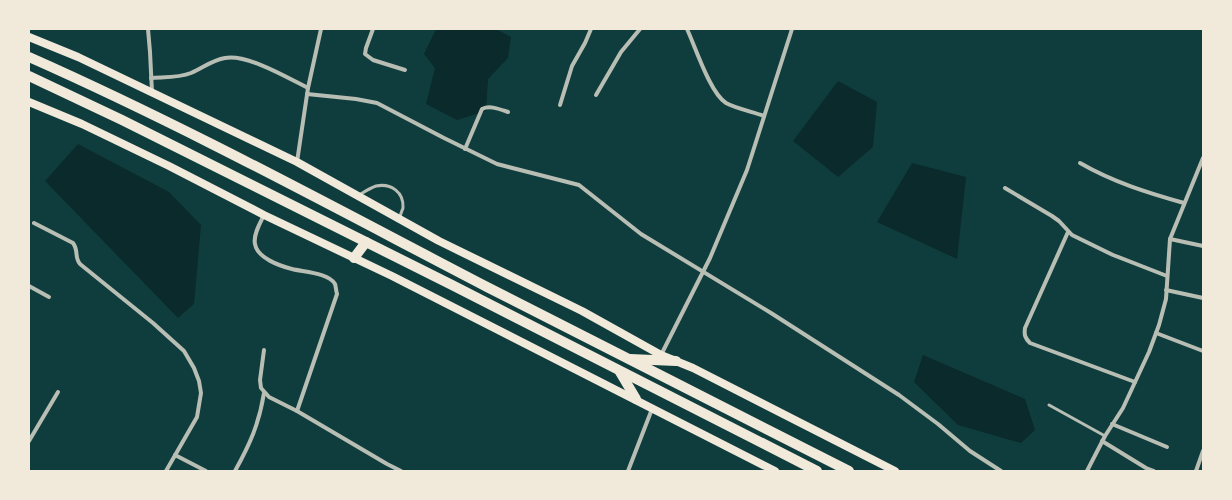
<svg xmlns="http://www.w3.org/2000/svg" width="1232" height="500" font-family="Raleway,sans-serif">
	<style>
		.water { fill: #0a2a2b }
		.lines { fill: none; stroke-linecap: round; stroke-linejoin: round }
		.service { stroke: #b8beb3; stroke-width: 3 }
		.minor { stroke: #b8beb3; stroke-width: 4 }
		.secondary { stroke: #f1e9da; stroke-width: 8 }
		.trunk { stroke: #f1e9da; stroke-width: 10 }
	</style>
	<rect width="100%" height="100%" fill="#0f3d3e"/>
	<g class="water">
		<polygon points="436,29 496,29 511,37 508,58 488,79 486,111 457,120 426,104 435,68 424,54"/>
		<polygon points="838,81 877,102 873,147 838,177 793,141"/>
		<polygon points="78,144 169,192 201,225 194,304 178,318 45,181"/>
		<polygon points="912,163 966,177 957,259 877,222"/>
		<polygon points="923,355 1025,399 1035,430 1021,443 958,425 914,382"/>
	</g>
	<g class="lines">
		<g class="service">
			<path d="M359,195C364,192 370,188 376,186C391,183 404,192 403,208C402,211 400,215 400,218"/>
			<polyline points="1049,405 1105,436"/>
		</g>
		<g class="minor">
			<polyline points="148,29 150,52 152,92"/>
			<polyline points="373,29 366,48 365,54 373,60 405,70"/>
			<path d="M687,29C695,46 710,93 726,103C735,108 753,112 764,116"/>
			<path d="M151,78C164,77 179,78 191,73C203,68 212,60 225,58C248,54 288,78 308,88"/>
			<polyline points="307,94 356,99 377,103 444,138 497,164 579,185 641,234 771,313 899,395 938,424 970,451 1001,471"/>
			<polyline points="596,95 621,52 640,29"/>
			<polyline points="560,105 572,66 585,43 591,29"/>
			<path d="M465,149L482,109C490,105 499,109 508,112"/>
			<polyline points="297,162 308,88 321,29"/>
			<path d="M1080,163C1113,182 1148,193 1184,203"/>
			<polyline points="1005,188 1052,216 1059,221 1072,235 1113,255 1167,276"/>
			<path d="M264,215C260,223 253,235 255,244C257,258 280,266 292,269C304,272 329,273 335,284C336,287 336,291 337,294L297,411"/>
			<path d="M34,223L73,243C79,251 74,257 80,264L153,323L184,351L194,368L199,381L201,393L197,417L166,471"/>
			<path d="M1068,232L1025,328C1024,335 1025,338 1030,343L1135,382"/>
			<polyline points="1170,239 1203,246"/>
			<polyline points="29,286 49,297"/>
			<polyline points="1166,290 1203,298"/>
			<polyline points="1156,333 1203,351"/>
			<polyline points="264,350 260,380 261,388 269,397 297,411 387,464 401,471"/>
			<polyline points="661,355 710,258 747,170 792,29"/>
			<polyline points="1112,424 1167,447"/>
			<polyline points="29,441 58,392"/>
			<polyline points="1102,441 1146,468 1154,471"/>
			<polyline points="175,455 206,471"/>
			<path d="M235,471C250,444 259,424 264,393"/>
			<polyline points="628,471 652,409"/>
			<polyline points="1087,471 1105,436 1123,408 1149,352 1159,325 1166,299 1170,239 1203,158"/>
			<polyline points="1196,471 1203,451"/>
		</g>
		<g class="secondary">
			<polyline points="29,37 78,57 297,162 439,241 582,311 661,355 693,368 895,471"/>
			<polyline points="29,102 82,124 169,166 264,215 392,276 775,471"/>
		</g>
		<g class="trunk">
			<path d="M29,57C185,126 335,208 487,287C607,349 729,409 849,471"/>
			<polyline points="29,76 122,120 452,285 817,471"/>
			<polyline points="354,258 366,242"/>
			<polyline points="630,359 676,361"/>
			<polyline points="620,372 636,399"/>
		</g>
	</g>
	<rect width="1232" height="500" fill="none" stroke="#f1e9da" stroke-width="60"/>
</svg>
